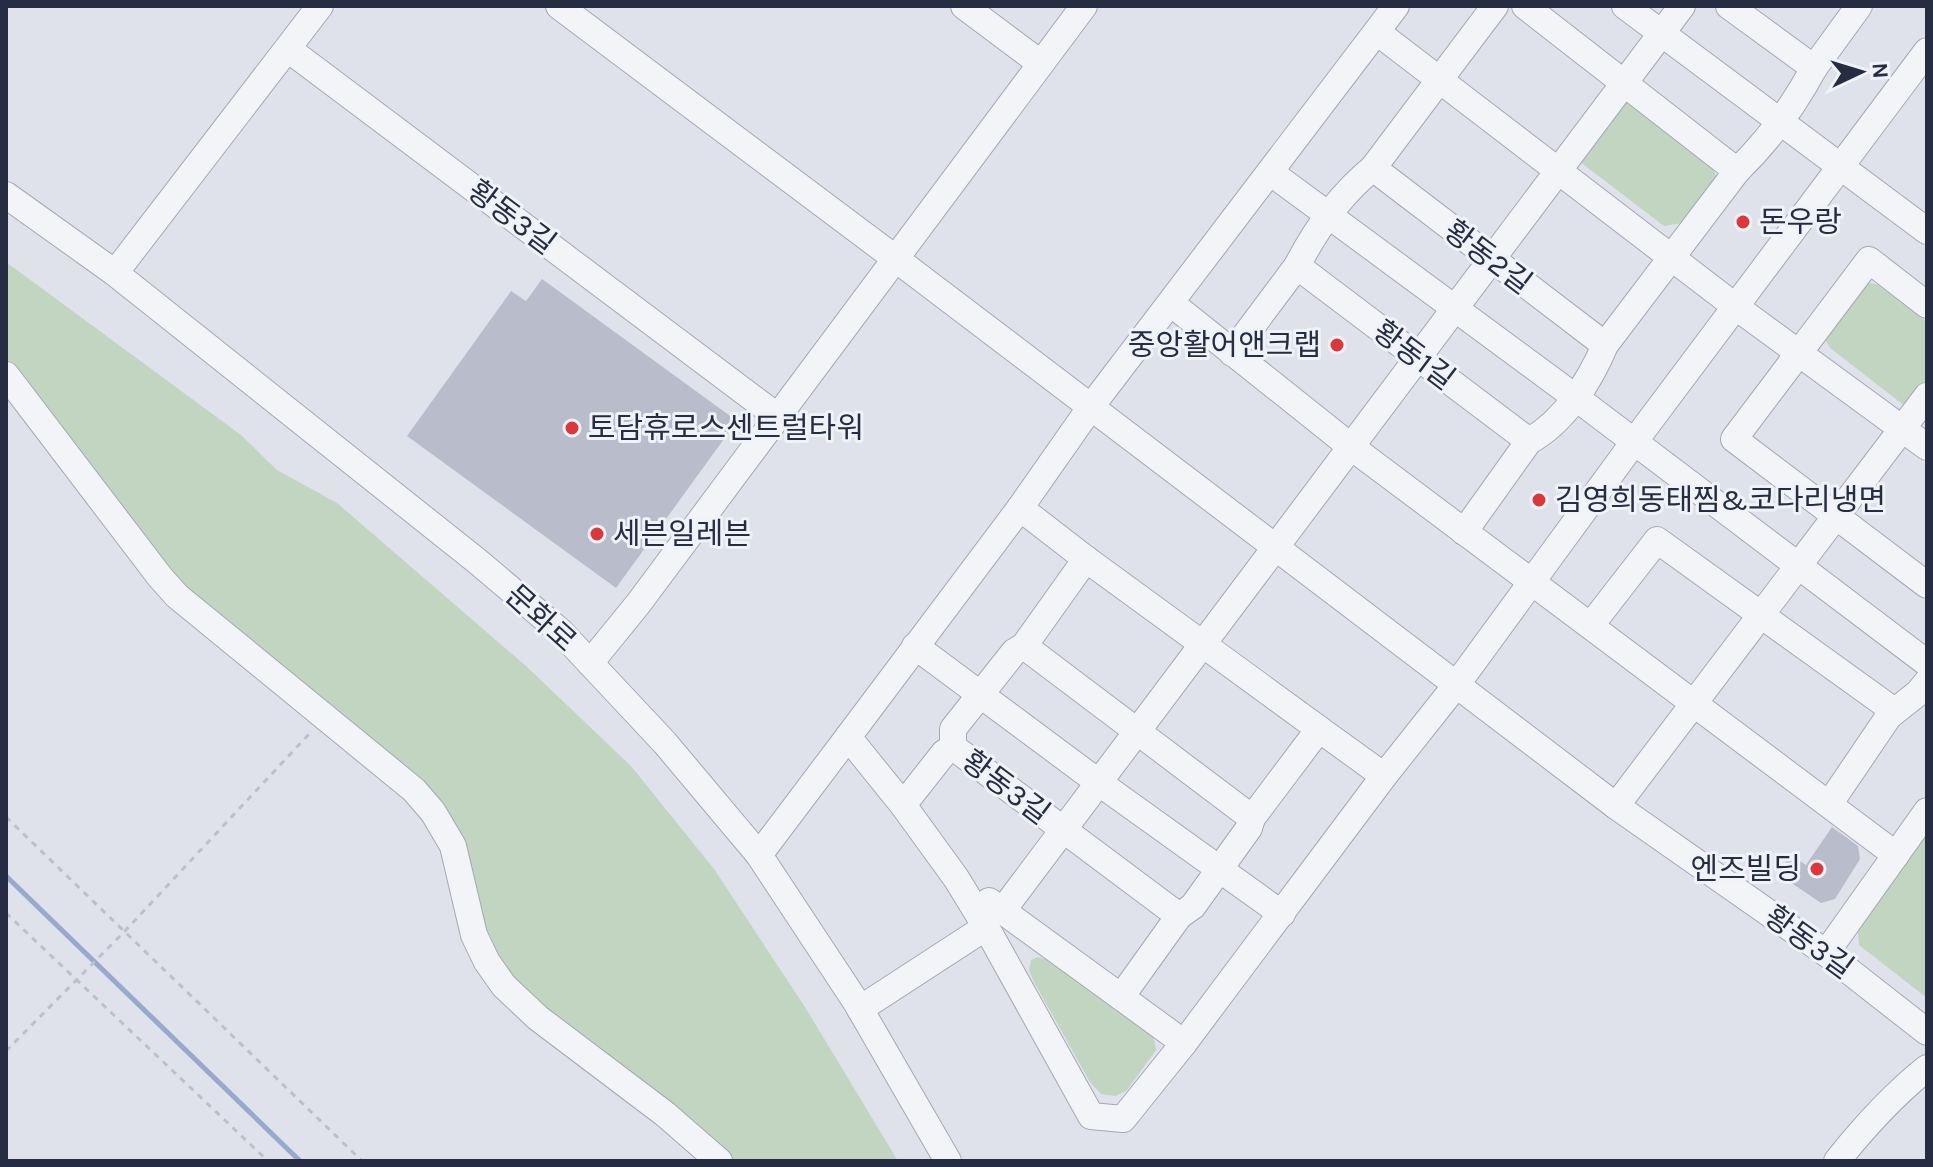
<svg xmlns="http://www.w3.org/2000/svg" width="1933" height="1167" font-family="Karla,'Noto Sans KR',sans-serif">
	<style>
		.green { fill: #c2d5c0 }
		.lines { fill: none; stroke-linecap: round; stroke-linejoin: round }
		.stream { stroke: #97aace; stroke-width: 5 }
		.building { fill: #b9bdcb }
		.minor-casing { stroke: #a4a8b5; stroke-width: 28 }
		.path { stroke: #bec0c9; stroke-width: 3; stroke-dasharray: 6 6; stroke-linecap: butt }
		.minor { stroke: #f3f4f8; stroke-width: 26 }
		.poi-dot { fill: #dc383c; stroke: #eff2f7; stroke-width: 3 }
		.labels { text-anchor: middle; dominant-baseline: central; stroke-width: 6; stroke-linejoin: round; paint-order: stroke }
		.street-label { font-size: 30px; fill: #262d43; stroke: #eff2f7 }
		.poi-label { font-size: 30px; fill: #262d43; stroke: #eff2f7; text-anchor: start }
	</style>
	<rect width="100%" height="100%" fill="#dfe2ea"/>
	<g class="green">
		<polygon points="1608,87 1713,168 1716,177 1681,223 1664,226 1562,148"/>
		<polygon points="6,262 241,435 277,470 337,503 526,666 631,766 714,869 805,1007 898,1161 728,1161 529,996 495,960 476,912 460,835 183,595 6,360"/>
		<polygon points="1866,282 1878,285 1927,322 1927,423 1830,348 1824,337"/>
		<polygon points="1927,827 1927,998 1859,945 1857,922"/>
		<polygon points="1038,957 1049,960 1153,1035 1156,1050 1127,1090 1116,1096 1101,1094 1090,1082 1034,982 1029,970 1031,960"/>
	</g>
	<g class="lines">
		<polyline class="stream" points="6,876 300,1161"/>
	</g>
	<g class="building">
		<polygon points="542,279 737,421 616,588 407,436 511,291 526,301"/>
		<polygon points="1832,827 1858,846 1860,859 1835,899 1821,903 1778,874 1791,855 1806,865"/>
	</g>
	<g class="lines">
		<g class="minor-casing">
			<g id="minor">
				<polyline points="559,6 896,259 1616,806 1826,953 1927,1032"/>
				<polyline points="964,6 1040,63"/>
				<polyline points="1495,6 1373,168 1605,345 1737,171 1525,6"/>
				<polyline points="1625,6 1927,231"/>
				<polyline points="1729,6 1814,68 1859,6"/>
				<polyline points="1377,32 1736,307 1927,447"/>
				<polyline points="288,49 778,417"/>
				<path d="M1737,171C1768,141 1793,107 1814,68"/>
				<polyline points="1270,172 1575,397 1927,663"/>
				<polyline points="6,195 115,273 477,561 561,632 665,743 759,855 856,1002 948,1161"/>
				<path d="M1297,266C1316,229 1341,194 1373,168"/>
				<polyline points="115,273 320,6"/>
				<polyline points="1172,304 1350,446 1896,855"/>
				<polyline points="1927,305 1869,260 1734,439 1927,585"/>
				<polyline points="1232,353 1297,266 1529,441 1464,532"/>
				<polyline points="6,375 160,577 177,596 414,790 433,812 453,846 474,935 487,962 504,986 538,1018 665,1114 719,1161"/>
				<path d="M1529,441C1564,422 1590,381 1605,345"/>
				<polyline points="1591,625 1657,540 1886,705 1889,716 1830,803"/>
				<polyline points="915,646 1098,782 1282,914"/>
				<polyline points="1024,646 1252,818 1319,729 1086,559 1020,508 1090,408 1396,6"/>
				<polyline points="590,663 638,604 1084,6"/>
				<polyline points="1889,716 1918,693 1927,682"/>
				<polyline points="1319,729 1384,776"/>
				<polyline points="953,747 953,729 1014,652 1024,646 1086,559"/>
				<polyline points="903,805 956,878 986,927 1091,1116 1123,1119 1184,1043 1384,776 1457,684 1634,442 1927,51"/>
				<polyline points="1616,806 1927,396"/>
				<polyline points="759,855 848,737"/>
				<polyline points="989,901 1121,997 1179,916 953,747 944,753 903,805 848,737 1020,508"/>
				<polyline points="1003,910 1682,6"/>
				<polyline points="1179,916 1193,906 1249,828 1252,818"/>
				<polyline points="1826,953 1927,811"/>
				<polyline points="1121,997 1184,1043"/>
				<polyline points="860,1009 986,927"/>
				<path d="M1837,1161C1864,1127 1892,1096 1927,1068"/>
			</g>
		</g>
		<g class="path">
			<polyline points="6,817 362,1161"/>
			<polyline points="6,913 268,1161"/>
			<polyline points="6,1051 125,931 310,733"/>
		</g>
		<use href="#minor" class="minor"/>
	</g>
	<g class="poi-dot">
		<circle cx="1743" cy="222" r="8"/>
		<circle cx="1337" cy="345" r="8"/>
		<circle cx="572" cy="428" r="8"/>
		<circle cx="1539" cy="500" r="8"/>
		<circle cx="597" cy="534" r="8"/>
		<circle cx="1817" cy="869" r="8"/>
	</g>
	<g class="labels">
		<g class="street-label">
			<text transform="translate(512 217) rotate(37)">황동3길</text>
			<text transform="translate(1488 257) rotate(37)">황동2길</text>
			<text transform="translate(1414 355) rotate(37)">황동1길</text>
			<text transform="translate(541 618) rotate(42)">문화로</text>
			<text transform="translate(1006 787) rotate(37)">황동3길</text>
			<text transform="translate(1809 942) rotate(36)">황동3길</text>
		</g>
		<g class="poi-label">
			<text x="1759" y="222">돈우랑</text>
			<text x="1321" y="345" text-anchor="end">중앙활어앤크랩</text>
			<text x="588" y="428">토담휴로스센트럴타워</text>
			<text x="1555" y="500">김영희동태찜&amp;코다리냉면</text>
			<text x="613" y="534">세븐일레븐</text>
			<text x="1801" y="869" text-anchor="end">엔즈빌딩</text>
		</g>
	</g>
	<rect width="1933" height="1167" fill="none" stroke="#262d43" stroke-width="16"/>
	<g transform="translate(1861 72) rotate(86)" stroke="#eff2f7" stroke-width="6" paint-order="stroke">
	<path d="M0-6L14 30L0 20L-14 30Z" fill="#262d43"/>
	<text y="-12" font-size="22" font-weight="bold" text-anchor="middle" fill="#262d43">N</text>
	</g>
</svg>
